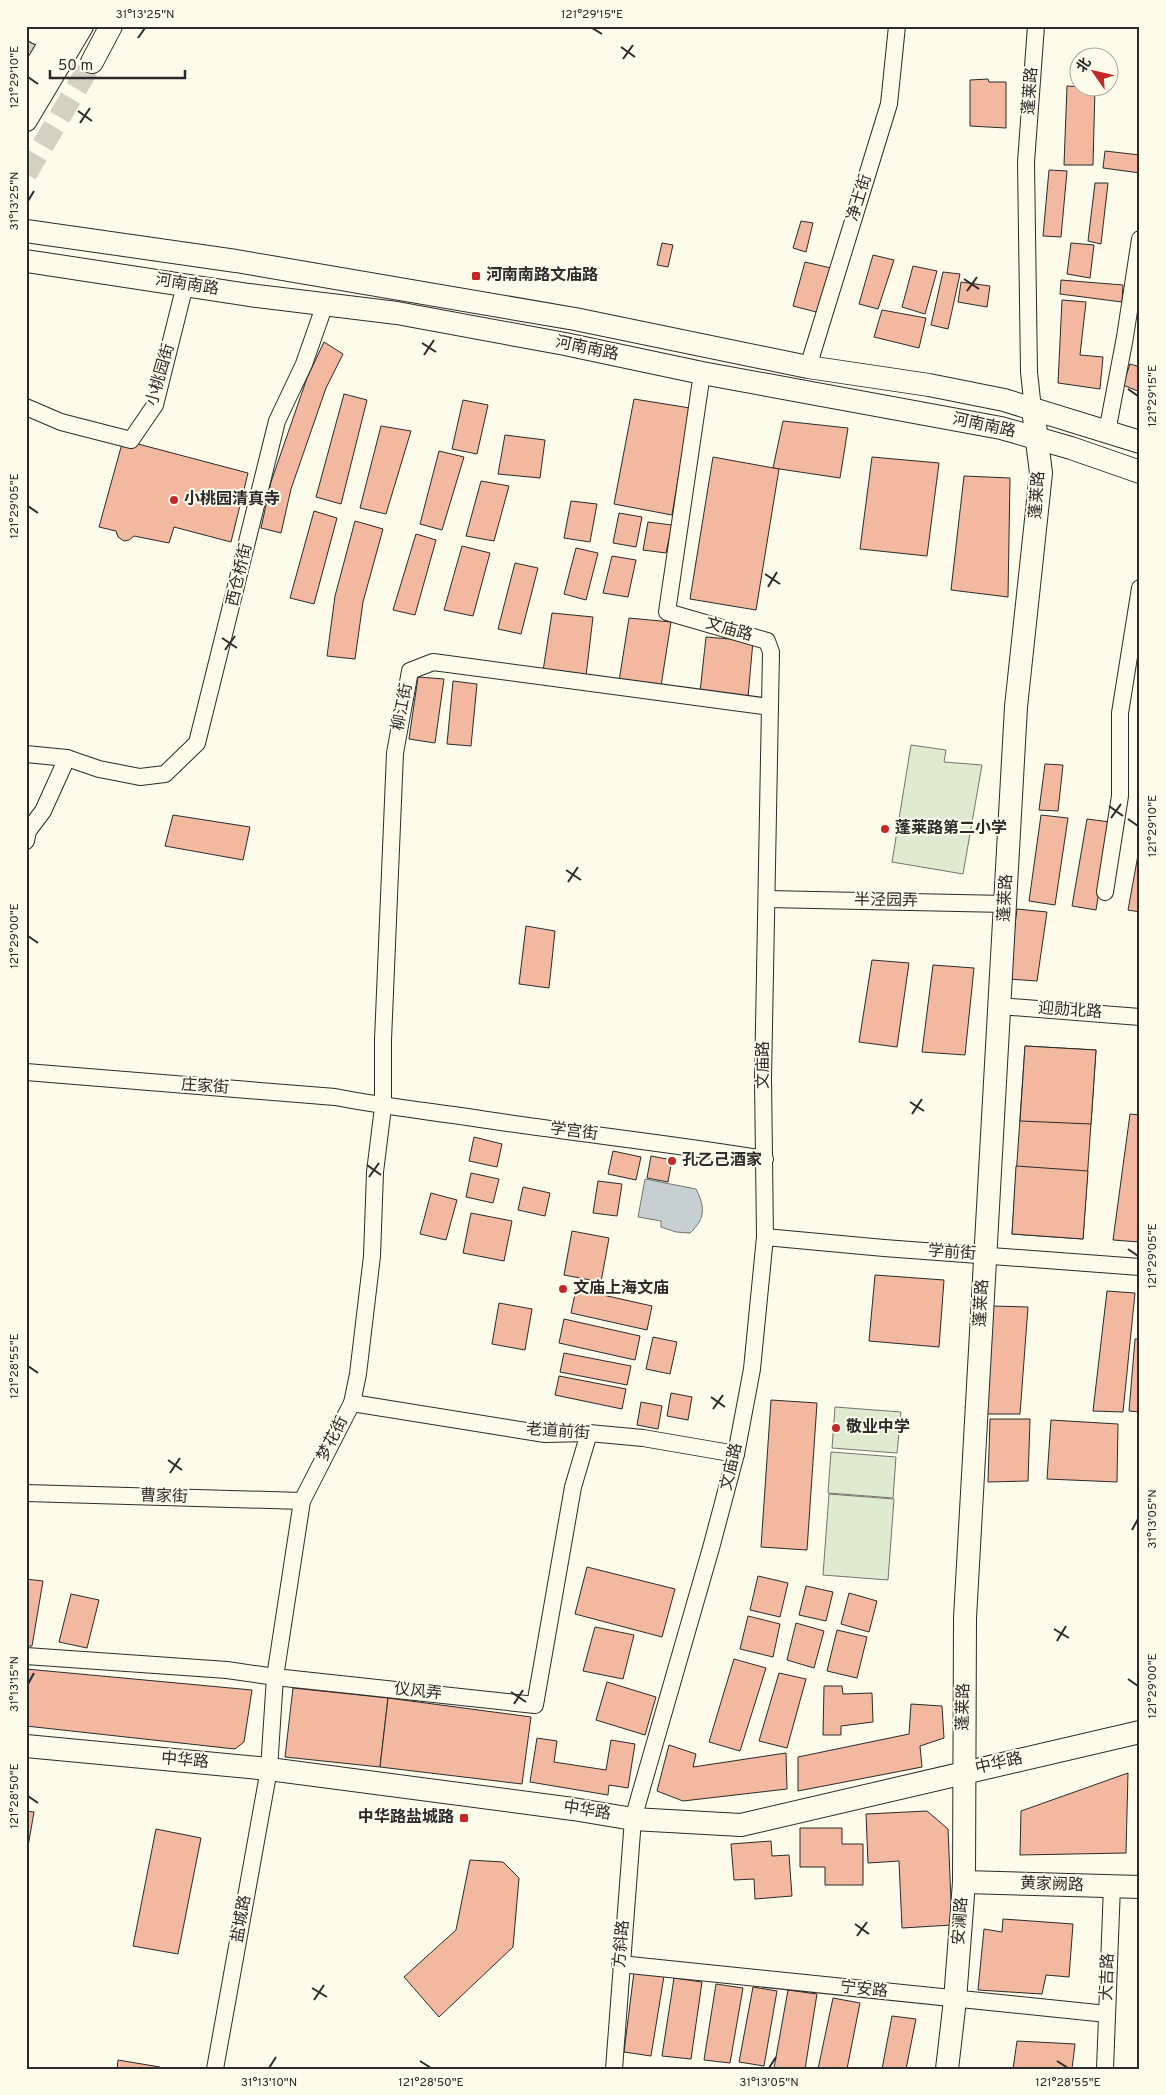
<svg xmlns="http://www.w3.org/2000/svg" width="1166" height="2095" font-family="Overpass,'Noto Sans SC',sans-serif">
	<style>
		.green { fill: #deebd1; stroke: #74746e }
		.water { fill: #c7d0d0; stroke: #74746e }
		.building { fill: #f2b8a0; stroke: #2b2b2b }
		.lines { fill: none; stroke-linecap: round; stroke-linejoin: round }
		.secondary-tunnel { stroke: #d3d1c4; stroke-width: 22; stroke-dasharray: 22 11; stroke-linecap: butt }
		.street-casing { stroke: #2b2b2b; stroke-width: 18 }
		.secondary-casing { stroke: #2b2b2b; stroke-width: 24 }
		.street { stroke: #fdfbea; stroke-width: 16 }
		.secondary { stroke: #fdfbea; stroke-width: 22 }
		.ticks { fill: none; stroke: #2b2b2b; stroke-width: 2 }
		.poi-dot { fill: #c62828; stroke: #fdfbea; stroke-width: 2 }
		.labels { text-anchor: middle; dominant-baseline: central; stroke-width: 4; stroke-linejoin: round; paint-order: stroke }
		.street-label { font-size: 16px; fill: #2b2b2b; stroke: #fdfbea }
		.poi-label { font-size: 16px; font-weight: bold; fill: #2b2b2b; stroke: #fdfbea; text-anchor: start }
		.neatline { fill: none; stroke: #2b2b2b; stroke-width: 2 }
		.ticks-label { font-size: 12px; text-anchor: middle; fill: #2b2b2b }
	</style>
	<rect width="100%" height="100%" fill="#fdfbea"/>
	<g class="green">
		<polygon points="911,745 946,750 944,762 982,765 963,874 892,862"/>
		<polygon points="835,1407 901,1412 897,1453 832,1448"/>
		<polygon points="831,1452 896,1457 893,1498 828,1493"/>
		<polygon points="829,1494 894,1499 888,1580 823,1575"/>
	</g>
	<path class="water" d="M645,1179L696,1189C705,1207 706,1218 690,1233L676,1232L661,1227V1221L638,1217Z"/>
	<g class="building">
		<polygon points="988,79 989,82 1006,82 1006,128 970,126 970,80"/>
		<polygon points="1067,86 1095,88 1093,165 1064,165"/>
		<polygon points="1105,151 1140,155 1140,173 1103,168"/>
		<polygon points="1049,170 1067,171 1061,237 1043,236"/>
		<polygon points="1095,183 1108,183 1101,244 1088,241"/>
		<polygon points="801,221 813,223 806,252 793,248"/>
		<polygon points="662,243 673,245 668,267 657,265"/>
		<polygon points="1071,243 1094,245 1090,278 1067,274"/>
		<polygon points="873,255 894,260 878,309 859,304"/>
		<polygon points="805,262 831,268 820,313 793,306"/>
		<polygon points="913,266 937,271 925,314 902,307"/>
		<polygon points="943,272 960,274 948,329 931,325"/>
		<polygon points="1061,280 1123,285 1122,302 1060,294"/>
		<polygon points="961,282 990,286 987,307 958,302"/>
		<polygon points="1062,300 1086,302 1080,355 1103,357 1100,389 1058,383"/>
		<polygon points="882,310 926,318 919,348 874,337"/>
		<polygon points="324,342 343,354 326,388 291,489 281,533 261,528 271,482 307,378"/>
		<polygon points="1130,364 1140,367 1140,392 1123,385"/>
		<polygon points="344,394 367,400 341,504 316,497"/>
		<polygon points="634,399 690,408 672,515 614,504"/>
		<polygon points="463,400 488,405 477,454 452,449"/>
		<polygon points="783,421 848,428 840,478 773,468"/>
		<polygon points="381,426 411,431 386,514 360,508"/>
		<polygon points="505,435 545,440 540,478 498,474"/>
		<polygon points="123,440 248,473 231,542 174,527 169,543 134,536 129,540 124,541 118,537 116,531 99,527"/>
		<polygon points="439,451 464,457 442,530 420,524"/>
		<polygon points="713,457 779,469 756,610 690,599"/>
		<polygon points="872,457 939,463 927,556 860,549"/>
		<polygon points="964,476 1010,478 1008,597 951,590"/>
		<polygon points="481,481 509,486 494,541 466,536"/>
		<polygon points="571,501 597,504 590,542 564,538"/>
		<polygon points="314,511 337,518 314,604 290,598"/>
		<polygon points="619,513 642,517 636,547 613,543"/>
		<polygon points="355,521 383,529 363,602 355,659 327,656 335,596"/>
		<polygon points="648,522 672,525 666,553 643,550"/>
		<polygon points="416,534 436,540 415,615 393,610"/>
		<polygon points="462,546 490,553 473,616 444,610"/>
		<polygon points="576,548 598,553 586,600 564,594"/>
		<polygon points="612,556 636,560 628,597 603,593"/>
		<polygon points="515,563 538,568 521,634 498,629"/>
		<polygon points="552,613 593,617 586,676 543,671"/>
		<polygon points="629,618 671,622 661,686 619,681"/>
		<polygon points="706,637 753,641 748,697 700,692"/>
		<polygon points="418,677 444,679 435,743 409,739"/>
		<polygon points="453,681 477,684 471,746 447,744"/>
		<polygon points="1045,764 1063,765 1058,811 1039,810"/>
		<polygon points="173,815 250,827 243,860 165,846"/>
		<polygon points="1041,815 1068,818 1055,905 1029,901"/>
		<polygon points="1087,819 1110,822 1096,910 1072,906"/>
		<polygon points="1140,844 1140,912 1128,910"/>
		<polygon points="1017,909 1047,912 1037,981 1008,979"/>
		<polygon points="526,926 555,931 549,988 519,984"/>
		<polygon points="872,960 909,963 897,1047 859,1042"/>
		<polygon points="933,965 974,968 965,1055 922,1052"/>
		<polygon points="1025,1046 1096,1050 1083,1239 1012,1234"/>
		<polygon points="1025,1046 1096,1050 1091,1124 1020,1121"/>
		<polygon points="1130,1114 1140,1115 1140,1242 1113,1240"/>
		<polygon points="474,1137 502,1144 497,1167 469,1161"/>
		<polygon points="613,1151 641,1157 636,1180 608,1174"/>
		<polygon points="651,1156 672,1160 668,1182 647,1178"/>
		<polygon points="1016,1166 1088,1171 1083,1239 1012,1234"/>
		<polygon points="471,1173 499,1179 493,1203 466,1197"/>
		<polygon points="598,1181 622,1184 617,1216 593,1213"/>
		<polygon points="523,1187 550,1193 545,1216 518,1210"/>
		<polygon points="431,1193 457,1200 446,1240 420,1234"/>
		<polygon points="471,1213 512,1221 504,1261 463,1253"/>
		<polygon points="572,1231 609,1238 601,1282 564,1275"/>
		<polygon points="875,1275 944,1280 939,1347 869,1341"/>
		<polygon points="576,1289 652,1306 647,1330 571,1313"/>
		<polygon points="1107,1291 1135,1293 1123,1412 1093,1411"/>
		<polygon points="499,1303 532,1309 525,1350 492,1344"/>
		<polygon points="993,1306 1028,1307 1020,1414 985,1414"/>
		<polygon points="564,1319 640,1336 635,1360 559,1343"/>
		<polygon points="653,1337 677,1342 670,1374 646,1369"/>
		<polygon points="1135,1339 1140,1339 1140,1412 1129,1411"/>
		<polygon points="564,1353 631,1366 627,1385 560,1372"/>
		<polygon points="559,1376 626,1389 622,1409 555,1395"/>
		<polygon points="671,1393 692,1397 688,1420 667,1416"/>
		<polygon points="771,1400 817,1403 807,1550 761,1547"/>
		<polygon points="641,1402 662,1406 658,1429 637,1425"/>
		<polygon points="990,1419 1030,1419 1028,1481 988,1482"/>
		<polygon points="1051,1420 1118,1424 1117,1482 1047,1479"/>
		<polygon points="587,1567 675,1589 662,1637 575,1614"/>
		<polygon points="758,1576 788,1583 780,1617 750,1610"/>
		<polygon points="26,1579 43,1581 32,1646 26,1646"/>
		<polygon points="806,1586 833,1592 826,1621 799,1615"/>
		<polygon points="849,1593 877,1601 869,1632 841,1624"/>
		<polygon points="71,1594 99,1600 87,1648 59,1642"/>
		<polygon points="748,1616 780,1624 773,1657 740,1649"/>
		<polygon points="796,1623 824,1631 814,1668 787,1660"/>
		<polygon points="595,1627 634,1635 623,1679 583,1671"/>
		<polygon points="837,1630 867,1637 857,1678 827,1671"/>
		<polygon points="734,1659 766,1668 740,1751 709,1742"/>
		<polygon points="26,1669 252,1690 244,1742 235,1749 26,1726"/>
		<polygon points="779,1673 806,1679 787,1748 759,1741"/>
		<polygon points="607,1682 656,1697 645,1735 596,1720"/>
		<polygon points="824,1686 842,1686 843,1694 872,1693 873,1722 841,1726 841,1735 823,1735"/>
		<polygon points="293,1688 388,1698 380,1767 285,1757"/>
		<polygon points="388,1698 531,1717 522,1784 380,1767"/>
		<polygon points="911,1704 942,1706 944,1738 920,1746 922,1767 798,1791 798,1757 909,1734"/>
		<polygon points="537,1738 557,1741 554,1762 606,1770 611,1740 635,1744 628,1788 609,1785 608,1795 530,1782"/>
		<polygon points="669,1745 696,1754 693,1767 786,1753 787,1789 683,1801 657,1791"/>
		<polygon points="1128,1773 1126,1853 1020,1855 1021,1811"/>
		<polygon points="26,1811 34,1812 26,1858"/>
		<polygon points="927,1811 948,1829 952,1925 902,1928 899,1861 868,1863 866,1814"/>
		<polygon points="800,1828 842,1828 842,1844 863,1844 863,1885 825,1885 825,1867 800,1867"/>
		<polygon points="156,1829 201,1838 178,1954 133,1946"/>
		<polygon points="771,1841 772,1856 789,1855 792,1896 755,1899 754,1879 734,1880 731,1844"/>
		<polygon points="470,1860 503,1862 519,1878 513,1947 439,2017 404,1977 456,1930"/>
		<polygon points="1003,1919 1073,1924 1069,1977 1046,1975 1042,1994 978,1990 984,1929 1002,1932"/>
		<polygon points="634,1972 664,1976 651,2056 624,2052"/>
		<polygon points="674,1978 702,1982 691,2059 662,2056"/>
		<polygon points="716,1984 743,1988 730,2063 704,2060"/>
		<polygon points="753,1987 777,1991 764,2066 739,2062"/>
		<polygon points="788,1990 817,1994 805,2069 774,2068"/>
		<polygon points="833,1998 860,2003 847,2069 818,2069"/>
		<polygon points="892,2016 916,2019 906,2069 882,2069"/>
		<polygon points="1017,2041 1075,2044 1072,2069 1013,2069"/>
		<polygon points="118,2060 160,2067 160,2069 117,2069"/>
	</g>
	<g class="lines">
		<g class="secondary-tunnel">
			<polyline points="26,50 37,33"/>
			<polyline points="26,174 92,62"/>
		</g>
		<g class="street-casing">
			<g id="street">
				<polyline points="808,367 889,104 897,26"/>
				<polyline points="26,407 61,422 131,440 155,405 185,285"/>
				<polyline points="1033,409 1029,372 1026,162 1036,26"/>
				<polyline points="1107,432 1125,337 1140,239"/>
				<polyline points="26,754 67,758 99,769 140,777 165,774 197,743 277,421 304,364 325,304"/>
				<polyline points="26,841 28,831 43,811 67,758"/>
				<polyline points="1105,892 1120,796 1120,713 1140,588"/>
				<polyline points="767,899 1006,904"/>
				<polyline points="999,1006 1140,1017"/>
				<path d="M26,1072L335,1097C381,1106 427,1111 474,1118C571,1133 668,1143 765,1159"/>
				<polyline points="765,1237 884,1248 1140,1267"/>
				<polyline points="352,1403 545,1434 589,1433 643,1438 736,1454"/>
				<polyline points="26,1493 302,1501"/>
				<polyline points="26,1656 227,1670 275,1677 535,1705 573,1487 589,1433"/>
				<polyline points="620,1964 1107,2014"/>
				<polyline points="215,2069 269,1769 275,1677 302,1501 352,1403 358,1374 372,1256 375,1172 383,1107 383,1040 395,753 410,671 433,662 770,707"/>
				<polyline points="614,2069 633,1819 711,1548 736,1454 752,1369 765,1237 763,1079 771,652 767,641 667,612 702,373"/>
				<polyline points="1105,2069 1112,1886"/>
			</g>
		</g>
		<g class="secondary-casing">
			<g id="secondary">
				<polyline points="37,33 40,26"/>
				<polyline points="92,62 111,26"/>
				<polyline points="26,83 60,26"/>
				<polyline points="26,120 82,26"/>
				<polyline points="26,231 236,261 575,319 808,367 929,385 1004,400 1140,442"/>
				<polyline points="26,261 249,295 397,313 565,344 702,373 1001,428 1071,448 1140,472"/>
				<polyline points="26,1746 269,1769 573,1809 633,1819 741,1825 1140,1732"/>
				<polyline points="964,1882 1140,1887"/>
				<polyline points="947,2069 955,2000 964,1882 965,1618 1016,707 1041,473 1033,409"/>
			</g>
		</g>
		<use href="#street" class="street"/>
		<use href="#secondary" class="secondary"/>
	</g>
	<path class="ticks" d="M592,28L602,34M138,38L145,28M621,47L635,57M623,59L633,45M28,77L38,84M78,111L92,121M80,123L90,108M28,201L34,191M964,279L979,289M967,291L977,277M422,343L436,352M424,355L434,340M1128,389L1138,396M28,506L38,513M765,574L780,584M768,587L777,572M222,638L237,648M225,650L235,636M1109,806L1123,816M1111,818L1121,804M1128,819L1138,826M566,870L581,880M568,882L578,867M28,936L38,943M910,1102L924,1111M912,1114L922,1099M367,1165L381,1175M369,1177L379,1163M1128,1249L1138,1256M28,1366L38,1373M711,1397L725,1407M713,1409L723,1395M168,1460L182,1470M170,1473L180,1458M1132,1530L1138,1519M1054,1629L1069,1638M1057,1641L1066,1626M1128,1679L1138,1686M28,1684L34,1673M511,1692L526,1702M514,1704L523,1690M28,1796L38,1803M855,1924L869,1934M857,1936L867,1922M312,1988L327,1997M314,2000L324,1985M420,2061L431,2068M1057,2061L1068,2068M269,2068L276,2057M769,2068L776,2057"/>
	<g class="poi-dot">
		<rect x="471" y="271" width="10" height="10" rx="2.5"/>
		<circle cx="174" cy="500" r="5"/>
		<circle cx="885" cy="829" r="5"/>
		<circle cx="672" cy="1161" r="5"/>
		<circle cx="563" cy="1289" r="5"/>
		<circle cx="836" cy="1428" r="5"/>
		<rect x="459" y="1813" width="10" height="10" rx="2.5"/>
	</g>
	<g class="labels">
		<g class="street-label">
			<text transform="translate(1031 91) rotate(-86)">蓬莱路</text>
			<text transform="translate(860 198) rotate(-73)">净土街</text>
			<text transform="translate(187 285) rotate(9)">河南南路</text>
			<text transform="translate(587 349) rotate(12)">河南南路</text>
			<text transform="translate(161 375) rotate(-74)">小桃园街</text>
			<text transform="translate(984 426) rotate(12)">河南南路</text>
			<text transform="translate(1038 495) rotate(-86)">蓬莱路</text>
			<text transform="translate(240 575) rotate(-77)">西仓桥街</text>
			<text transform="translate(729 630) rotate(16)">文庙路</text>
			<text transform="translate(403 707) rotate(-79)">柳江街</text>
			<text transform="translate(1006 898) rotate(-87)">蓬莱路</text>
			<text transform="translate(886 901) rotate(1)">半泾园弄</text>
			<text transform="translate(1070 1011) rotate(4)">迎勋北路</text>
			<text transform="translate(764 1065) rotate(-90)">文庙路</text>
			<text transform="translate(205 1087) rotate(4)">庄家街</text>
			<text transform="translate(574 1132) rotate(7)">学宫街</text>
			<text transform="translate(952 1253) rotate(4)">学前街</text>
			<text transform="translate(982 1303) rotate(-87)">蓬莱路</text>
			<text transform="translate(558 1432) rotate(4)">老道前街</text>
			<text transform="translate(333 1439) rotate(-63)">梦花街</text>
			<text transform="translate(732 1467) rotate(-77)">文庙路</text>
			<text transform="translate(164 1497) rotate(2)">曹家街</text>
			<text transform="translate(418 1692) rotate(6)">仪风弄</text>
			<text transform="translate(964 1707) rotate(-89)">蓬莱路</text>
			<text transform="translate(185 1761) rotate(5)">中华路</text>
			<text transform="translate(999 1764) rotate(-13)">中华路</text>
			<text transform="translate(587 1811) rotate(9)">中华路</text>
			<text transform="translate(1052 1885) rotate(2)">黄家阙路</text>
			<text transform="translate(242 1919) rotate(-80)">盐城路</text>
			<text transform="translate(961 1921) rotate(-86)">安澜路</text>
			<text transform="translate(622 1944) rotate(-85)">方斜路</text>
			<text transform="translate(1108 1977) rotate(-88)">大吉路</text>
			<text transform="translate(864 1990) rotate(6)">宁安路</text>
		</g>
		<g class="poi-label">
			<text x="486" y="276">河南南路文庙路</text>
			<text x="184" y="500">小桃园清真寺</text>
			<text x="895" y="829">蓬莱路第二小学</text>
			<text x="682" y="1161">孔乙己酒家</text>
			<text x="573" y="1289">文庙上海文庙</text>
			<text x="846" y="1428">敬业中学</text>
			<text x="454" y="1818" text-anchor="end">中华路盐城路</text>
		</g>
	</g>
	<rect width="1166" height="2095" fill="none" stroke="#fdfbea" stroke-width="55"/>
	<g transform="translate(1094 72) rotate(304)"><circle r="24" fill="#fdfbea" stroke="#a9a89e"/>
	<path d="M0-4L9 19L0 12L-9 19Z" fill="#c62828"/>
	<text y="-8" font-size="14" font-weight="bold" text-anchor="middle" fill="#2b2b2b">北</text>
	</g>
	<path d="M50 70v8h135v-8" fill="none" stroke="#2b2b2b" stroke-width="2.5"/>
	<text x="58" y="70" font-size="15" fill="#2b2b2b" stroke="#fdfbea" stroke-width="4" paint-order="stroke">50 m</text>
	<rect x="28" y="28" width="1110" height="2040" class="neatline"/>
	<g class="ticks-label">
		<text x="145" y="18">31°13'25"N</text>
		<text x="592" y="18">121°29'15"E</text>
		<text transform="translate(14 77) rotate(-90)" y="4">121°29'10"E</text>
		<text transform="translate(14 201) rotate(-90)" y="4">31°13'25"N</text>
		<text transform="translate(1152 396) rotate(-90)" y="4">121°29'15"E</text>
		<text transform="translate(14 506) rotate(-90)" y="4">121°29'05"E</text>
		<text transform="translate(1152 826) rotate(-90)" y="4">121°29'10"E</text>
		<text transform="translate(14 936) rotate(-90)" y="4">121°29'00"E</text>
		<text transform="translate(1152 1256) rotate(-90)" y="4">121°29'05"E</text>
		<text transform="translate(14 1366) rotate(-90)" y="4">121°28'55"E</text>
		<text transform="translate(1152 1519) rotate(-90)" y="4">31°13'05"N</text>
		<text transform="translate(14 1684) rotate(-90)" y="4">31°13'15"N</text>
		<text transform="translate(1152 1686) rotate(-90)" y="4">121°29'00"E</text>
		<text transform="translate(14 1796) rotate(-90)" y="4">121°28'50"E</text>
		<text x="269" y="2086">31°13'10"N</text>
		<text x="431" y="2086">121°28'50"E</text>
		<text x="769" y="2086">31°13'05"N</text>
		<text x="1068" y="2086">121°28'55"E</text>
	</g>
</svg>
